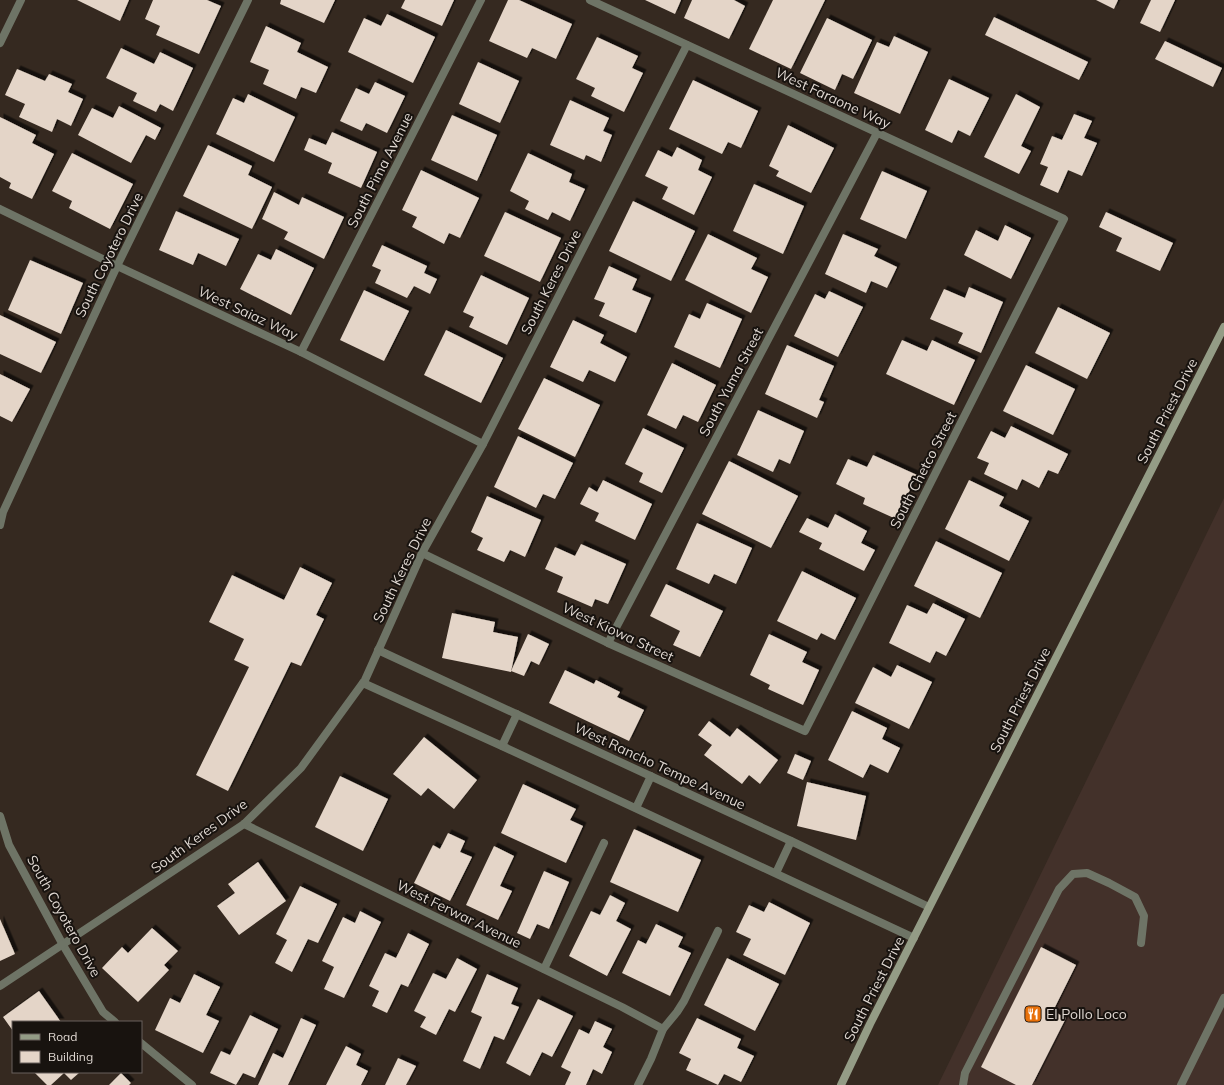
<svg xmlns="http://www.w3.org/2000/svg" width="1224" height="1085" font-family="Mulish,sans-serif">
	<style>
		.commercial { fill: #43312a }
		.building { fill: #e4d5c8; filter: url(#shadow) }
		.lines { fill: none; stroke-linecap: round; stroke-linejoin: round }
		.lane { stroke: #6e7466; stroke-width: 8 }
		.street { stroke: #6e7466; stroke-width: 8 }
		.secondary { stroke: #949c86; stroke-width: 8 }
		.labels { text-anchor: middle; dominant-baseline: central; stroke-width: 4; stroke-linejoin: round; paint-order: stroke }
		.street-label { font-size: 14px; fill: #dfd7d1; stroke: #18130f }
		.poi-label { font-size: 14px; fill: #dfd7d1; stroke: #18130f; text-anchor: start }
	</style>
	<defs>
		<filter id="shadow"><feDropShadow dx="3.5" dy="-3.5" stdDeviation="0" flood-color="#0009"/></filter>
	</defs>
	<rect width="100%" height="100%" fill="#352920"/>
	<polygon class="commercial" points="1224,498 1224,1085 938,1085"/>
	<g class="building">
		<polygon points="77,0 129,0 120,21"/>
		<polygon points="153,0 207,0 221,6 199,54 156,35 160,26 145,19"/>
		<polygon points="281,0 335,0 324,23 280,4"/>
		<polygon points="405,0 454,0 442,26 401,8"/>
		<polygon points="508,0 519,0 572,24 556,59 532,48 527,58 489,41"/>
		<polygon points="645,0 681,0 675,14"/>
		<polygon points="692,0 734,0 745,6 729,39 684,18"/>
		<polygon points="773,0 825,0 791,69 749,49"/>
		<polygon points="1096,0 1118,0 1114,9"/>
		<polygon points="1151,0 1175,0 1160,32 1140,23"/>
		<polygon points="387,14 435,37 413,83 348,52 364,18 381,26"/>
		<polygon points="994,17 1088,62 1079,80 985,35"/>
		<polygon points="827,18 872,40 853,79 842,74 835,90 800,73"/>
		<polygon points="266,26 301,43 297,52 328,67 316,93 301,87 296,99 263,84 269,70 250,62"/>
		<polygon points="894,36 928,52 900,114 854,93 877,42 889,47"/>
		<polygon points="597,37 638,56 632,68 643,73 624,112 591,96 595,88 576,79"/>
		<polygon points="1165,41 1222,68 1213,87 1155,59"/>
		<polygon points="121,48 154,64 160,52 193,68 173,111 160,104 156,112 133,101 137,93 106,78"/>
		<polygon points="478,62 519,81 500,123 459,104"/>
		<polygon points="17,69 45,81 49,74 72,84 68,92 83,99 71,126 57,119 52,132 19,117 25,104 5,95"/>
		<polygon points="949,79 989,98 970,136 958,130 952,143 925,130"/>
		<polygon points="693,80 758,111 741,148 728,142 722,154 669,129"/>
		<polygon points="375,82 405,96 387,133 366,123 362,131 340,121 356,88 369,94"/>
		<polygon points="248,94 295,117 274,162 216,134 233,98 244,103"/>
		<polygon points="1016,94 1040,107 1021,146 1031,151 1019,174 984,157"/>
		<polygon points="570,100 609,118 603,131 612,135 601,162 586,155 584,160 550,145"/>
		<polygon points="119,106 161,128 155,140 146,135 131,163 78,135 92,108 113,118"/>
		<polygon points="1074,114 1092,121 1084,138 1097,143 1082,176 1068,170 1058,193 1040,185 1048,167 1040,164 1052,136 1062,140"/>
		<polygon points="452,115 497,135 477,181 431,160"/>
		<polygon points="0,117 36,135 32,143 54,154 32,199 9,188 11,183 0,177"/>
		<polygon points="788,125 834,148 811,193 776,176 779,171 769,166"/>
		<polygon points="332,132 377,152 361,188 328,173 332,163 304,150 309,138 326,145"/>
		<polygon points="208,145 252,166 248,175 272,187 252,229 183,196"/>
		<polygon points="677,147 702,160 698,170 712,177 694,215 662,199 668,187 645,176 658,150 672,157"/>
		<polygon points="72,153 133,184 110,229 69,208 72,201 52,191"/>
		<polygon points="528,153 572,174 569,182 585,189 570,221 552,212 548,220 525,209 529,201 510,191"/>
		<polygon points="421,170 479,198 460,238 449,233 444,244 412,227 417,217 402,210"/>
		<polygon points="882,171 927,191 906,239 860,219"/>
		<polygon points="754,184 804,206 783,254 733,231"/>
		<polygon points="274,192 299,205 302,197 344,217 324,259 284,239 288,232 262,219"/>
		<polygon points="633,201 695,231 671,281 609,251"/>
		<polygon points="176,211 239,239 226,266 198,253 193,265 159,250"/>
		<polygon points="505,212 561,238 540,282 484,256"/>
		<polygon points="1106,212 1173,243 1160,271 1116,251 1122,238 1099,227"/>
		<polygon points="1005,225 1031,238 1011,279 964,255 976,230 998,241"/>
		<polygon points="708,234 757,258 751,269 768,277 751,313 685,280"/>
		<polygon points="843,234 878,249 874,256 897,267 887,288 871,281 866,293 825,274"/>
		<polygon points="382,245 427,266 424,273 437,279 430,294 414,286 407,298 375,283 381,270 372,266"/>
		<polygon points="276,249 314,268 291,315 240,289 258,254 271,260"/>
		<polygon points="30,260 83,283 61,334 8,310"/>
		<polygon points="609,266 637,279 632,290 651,298 636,333 599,316 605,303 594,299"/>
		<polygon points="481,275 529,298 507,345 469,327 474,317 463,312"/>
		<polygon points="969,287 1003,302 981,353 958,343 963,333 930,319 944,289 965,298"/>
		<polygon points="364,290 409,311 384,361 340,340"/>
		<polygon points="829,291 863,307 838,357 794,336 815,294 825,299"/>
		<polygon points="707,303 742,319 720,368 674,347 689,314 700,319"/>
		<polygon points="1058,307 1110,333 1087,379 1035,353"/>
		<polygon points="0,315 56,342 41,373 0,354"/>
		<polygon points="573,320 604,335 600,343 627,357 615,382 589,370 583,382 550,367"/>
		<polygon points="446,330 503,358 481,403 424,375"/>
		<polygon points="902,340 927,351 932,340 975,360 954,405 886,374"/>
		<polygon points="787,345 834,366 819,400 824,402 817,418 765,394"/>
		<polygon points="672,363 716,385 698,422 683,415 676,429 647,415"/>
		<polygon points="1026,365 1075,389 1053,435 1003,411"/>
		<polygon points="0,374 30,389 12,422 0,416"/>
		<polygon points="544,378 600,405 575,457 518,429"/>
		<polygon points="758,410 804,431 790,464 779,459 773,472 737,455"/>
		<polygon points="1011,426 1068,454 1058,474 1048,470 1039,488 1022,479 1017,490 984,474 989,463 977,458 991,431 1005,438"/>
		<polygon points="643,428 684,448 662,493 639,482 643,473 625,464"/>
		<polygon points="518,436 573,463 555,499 543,494 536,508 494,487"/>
		<polygon points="873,455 917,475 896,519 863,504 865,498 836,484 848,459 867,467"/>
		<polygon points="729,461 798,496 771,548 702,514"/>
		<polygon points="603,480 652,504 635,540 595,521 599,513 580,504 589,487 597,492"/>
		<polygon points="969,480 1004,497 999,506 1029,521 1009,561 945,529"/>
		<polygon points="487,496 541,520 525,557 510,550 504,562 477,550 483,538 471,532"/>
		<polygon points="835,514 867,531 861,543 875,550 864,571 819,549 822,543 799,532 807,518 828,528"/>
		<polygon points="697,523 752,548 736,584 714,574 709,584 676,569"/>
		<polygon points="936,541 1002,573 980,618 914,586"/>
		<polygon points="581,544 626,564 608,604 595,599 592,607 557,592 563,577 545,569 555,547 575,556"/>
		<polygon points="300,567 332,583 316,615 324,619 301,666 291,662 228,791 196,775 249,667 234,660 244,639 209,622 232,575 284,600"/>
		<polygon points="802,571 856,598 835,640 821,633 817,640 777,621"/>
		<polygon points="666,584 723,611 700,657 673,645 680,631 650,616"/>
		<polygon points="933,603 965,619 946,656 936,651 930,663 889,643 907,605 927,614"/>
		<polygon points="452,613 495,622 493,632 518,637 511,672 442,658"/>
		<polygon points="528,634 549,644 539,665 531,661 524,676 511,671"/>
		<polygon points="769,634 807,652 802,662 819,670 803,705 768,689 770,685 750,675"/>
		<polygon points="897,665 932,682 909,729 855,703 873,667 891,677"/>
		<polygon points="565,670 594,684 596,680 620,692 617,697 644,710 629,741 549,703"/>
		<polygon points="852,711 887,728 882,739 900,748 888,773 870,764 863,778 828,760"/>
		<polygon points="709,721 730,737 737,728 778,760 760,784 749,775 742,784 704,755 712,745 698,735"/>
		<polygon points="424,737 477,780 454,809 428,788 421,796 393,774"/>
		<polygon points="795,754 811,761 803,780 787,773"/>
		<polygon points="340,776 388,799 363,851 315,827"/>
		<polygon points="807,782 866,796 856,840 797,826"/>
		<polygon points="523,784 576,809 570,820 583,826 566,863 501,833"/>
		<polygon points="634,829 701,860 678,912 610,882"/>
		<polygon points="448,833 465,841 460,852 472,857 450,901 414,883 433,845 440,849"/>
		<polygon points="494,846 514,856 500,886 512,891 498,920 466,905"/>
		<polygon points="258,862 286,901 239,935 217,906 235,893 228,884"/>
		<polygon points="544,871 569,882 549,929 537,924 530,939 517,933"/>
		<polygon points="300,886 337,904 318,943 308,939 292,972 275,963 287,940 276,934"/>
		<polygon points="610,895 625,903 616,921 631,929 607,976 569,956 591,911 600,915"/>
		<polygon points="769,902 810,923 785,975 743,955 751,939 736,932 749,905 764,912"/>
		<polygon points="360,911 381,922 344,998 324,989 334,967 322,961 343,917 355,923"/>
		<polygon points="0,919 15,954 0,961"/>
		<polygon points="656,924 683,937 678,947 691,953 670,996 622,973 638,940 646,944"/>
		<polygon points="152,928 178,951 164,965 169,970 138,1002 102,968 122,947 128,953"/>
		<polygon points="408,933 429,944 408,987 401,984 387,1013 372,1006 379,991 369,986 385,953 396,958"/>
		<polygon points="1041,947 1076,965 1053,1011 1066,1018 1032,1085 1016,1085 981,1067"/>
		<polygon points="457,958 477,969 455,1012 449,1009 436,1035 420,1027 426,1017 414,1011 433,973 446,979"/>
		<polygon points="727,958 779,984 755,1031 704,1005"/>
		<polygon points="194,974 220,987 206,1015 219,1021 203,1053 155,1030 170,998 180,1003"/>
		<polygon points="487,974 518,988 511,1004 519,1007 504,1040 494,1036 480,1069 463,1061 482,1017 471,1012"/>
		<polygon points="39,991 61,1022 13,1022 13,1031 3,1017"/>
		<polygon points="538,999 573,1016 552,1057 542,1052 530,1076 506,1063"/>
		<polygon points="250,1015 278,1029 255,1078 243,1073 236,1085 210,1073 221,1051 230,1055"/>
		<polygon points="301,1018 316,1025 288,1085 258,1085 273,1053 283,1058"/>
		<polygon points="697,1018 741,1039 737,1048 754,1056 741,1082 724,1074 718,1085 686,1070 691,1059 679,1053"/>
		<polygon points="595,1021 612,1029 603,1047 612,1052 602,1074 593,1069 586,1085 565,1085 571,1072 561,1067 579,1029 589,1034"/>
		<polygon points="346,1046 361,1054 356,1065 368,1071 361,1085 326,1085"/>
		<polygon points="398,1058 416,1066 406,1085 385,1085"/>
		<polygon points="34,1072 80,1072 71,1080 64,1073 51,1085 47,1085"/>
		<polygon points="121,1073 131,1083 129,1085 109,1085"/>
	</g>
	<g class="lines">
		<g class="lane">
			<polyline points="963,1085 965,1073 1059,889 1073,874 1087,873 1109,883 1135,897 1144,916 1141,943"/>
			<polyline points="1181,1085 1224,998"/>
		</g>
		<g class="street">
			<polyline points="0,43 21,0"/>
			<polyline points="0,209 117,266 301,352 483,444"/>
			<polyline points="301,352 481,0"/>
			<polyline points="0,525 3,512 117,266 248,0"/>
			<polyline points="422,553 608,643 805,731 1064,219 590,0"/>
			<polyline points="608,643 877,133"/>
			<polyline points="378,650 791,841 929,907"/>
			<polyline points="363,683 502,746 914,938"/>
			<polyline points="502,746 517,714"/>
			<polyline points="636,808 651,776"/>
			<polyline points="0,816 9,845 63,945 103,1012 115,1022"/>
			<polyline points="244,824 622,1007 663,1029"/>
			<polyline points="776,873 791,841"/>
			<polyline points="544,969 604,843"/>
			<polyline points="0,986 244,824 301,768 365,680 422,553 483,444 687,45"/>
			<polyline points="141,1043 192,1085"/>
			<polyline points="638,1085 651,1059 663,1029 677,1012 684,1001 718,931"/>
		</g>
		<polyline class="secondary" points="841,1085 870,1024 1224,327"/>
	</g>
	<defs>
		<g id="restaurant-square" transform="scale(0.9)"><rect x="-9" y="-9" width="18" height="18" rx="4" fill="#e8710a" stroke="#18130f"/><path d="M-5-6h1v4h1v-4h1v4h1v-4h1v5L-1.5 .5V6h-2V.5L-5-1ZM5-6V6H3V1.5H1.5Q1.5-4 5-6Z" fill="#fff"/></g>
	</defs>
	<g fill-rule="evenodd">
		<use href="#restaurant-square" x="1033" y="1014"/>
	</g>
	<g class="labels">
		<g class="street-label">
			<text transform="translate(833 98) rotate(25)">West Faraone Way</text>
			<text transform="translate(380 170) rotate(-63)">South Pima Avenue</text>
			<text transform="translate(109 255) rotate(-64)">South Coyotero Drive</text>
			<text transform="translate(551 282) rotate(-63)">South Keres Drive</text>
			<text transform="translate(248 313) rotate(25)">West Saiaz Way</text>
			<text transform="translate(731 382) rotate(-62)">South Yuma Street</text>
			<text transform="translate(1167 411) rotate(-63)">South Priest Drive</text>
			<text transform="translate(923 470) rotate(-63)">South Chetco Street</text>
			<text transform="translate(402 570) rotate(-64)">South Keres Drive</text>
			<text transform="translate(618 632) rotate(25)">West Kiowa Street</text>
			<text transform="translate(1020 700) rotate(-63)">South Priest Drive</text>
			<text transform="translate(660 766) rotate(25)">West Rancho Tempe Avenue</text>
			<text transform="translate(199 836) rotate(-36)">South Keres Drive</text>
			<text transform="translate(459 914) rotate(26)">West Ferwar Avenue</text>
			<text transform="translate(64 916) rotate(61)">South Coyotero Drive</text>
			<text transform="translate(874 989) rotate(-63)">South Priest Drive</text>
		</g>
		<g class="poi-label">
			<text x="1046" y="1014">El Pollo Loco</text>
		</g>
	</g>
	<rect x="12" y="1021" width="130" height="52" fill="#18130f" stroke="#68615d"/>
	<rect x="20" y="1034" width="20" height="6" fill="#949c86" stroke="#68615d"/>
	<text x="48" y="1041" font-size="12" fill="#dfd7d1">Road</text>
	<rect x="20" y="1051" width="20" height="12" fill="#e4d5c8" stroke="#68615d"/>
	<text x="48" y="1061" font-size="12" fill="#dfd7d1">Building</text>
</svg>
